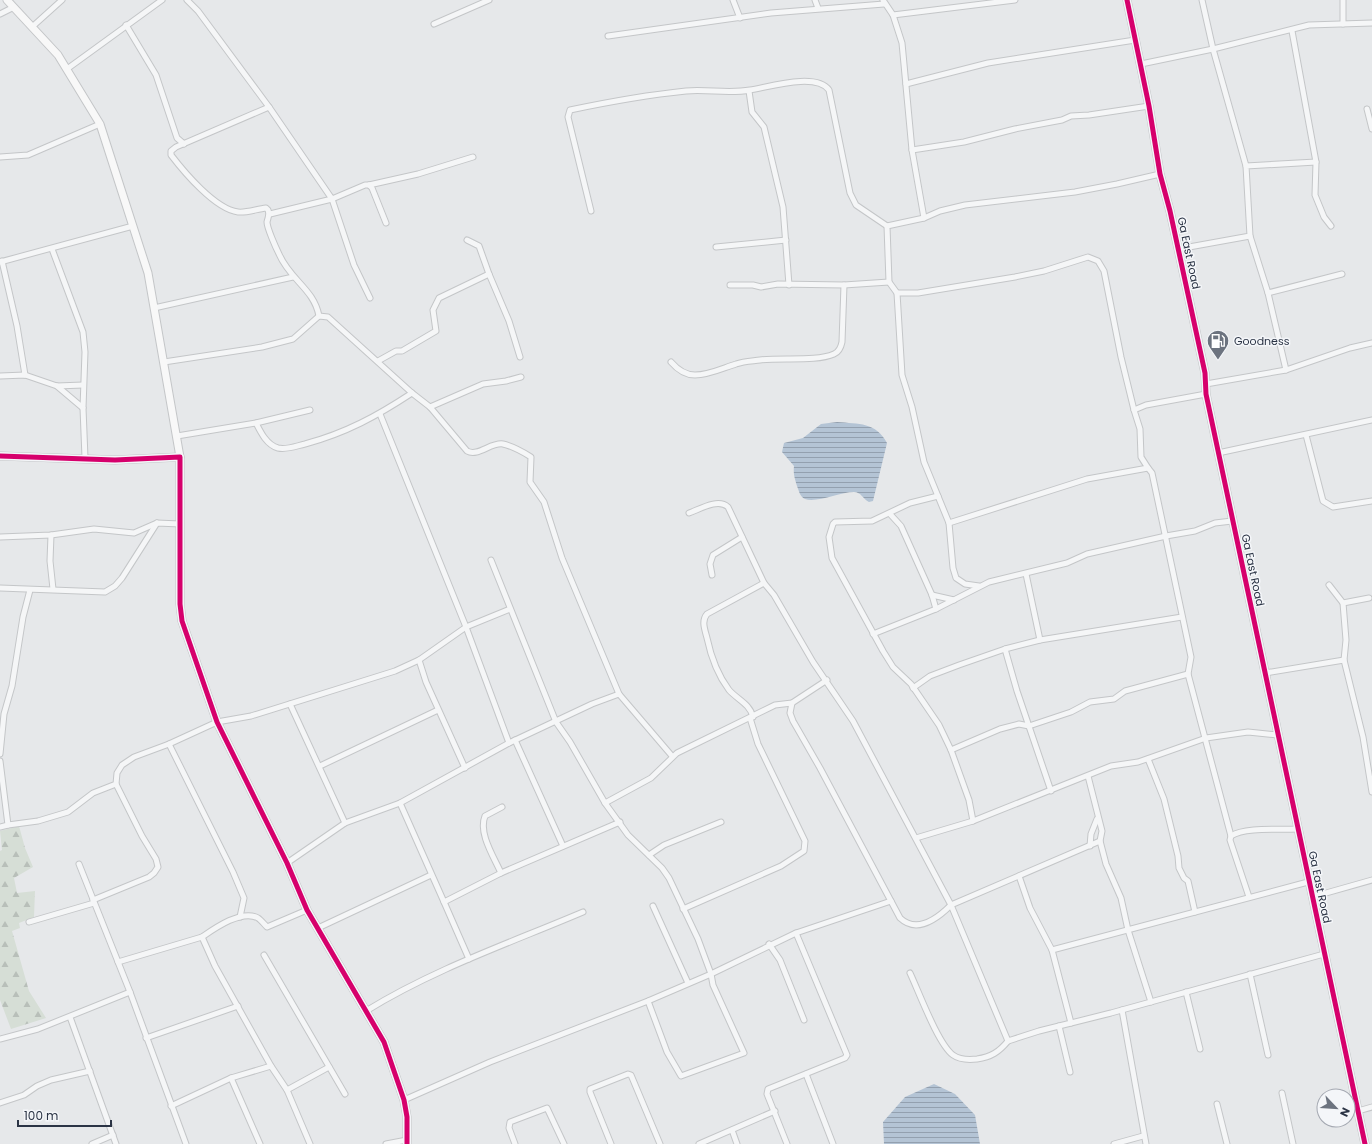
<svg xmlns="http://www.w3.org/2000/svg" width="1372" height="1144" font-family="Poppins,sans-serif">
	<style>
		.forest { fill: url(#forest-firs) }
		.water { fill: url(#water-rules) }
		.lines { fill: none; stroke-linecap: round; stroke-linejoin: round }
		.street-casing { stroke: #c4c6c8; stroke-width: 7 }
		.secondary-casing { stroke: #c4c6c8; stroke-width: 9 }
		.street { stroke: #f5f6f7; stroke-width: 5 }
		.secondary { stroke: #f8f8f8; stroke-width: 7 }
		.cycleway-casing { stroke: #f4f6f9; stroke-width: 8 }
		.cycleway { stroke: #d6006c; stroke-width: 5 }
		.labels { text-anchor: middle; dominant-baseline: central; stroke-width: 3; stroke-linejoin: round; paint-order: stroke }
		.street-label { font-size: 11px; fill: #2b3445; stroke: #f4f6f9 }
		.poi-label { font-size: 11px; fill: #2b3445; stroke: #f4f6f9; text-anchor: start }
	</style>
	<defs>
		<pattern id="forest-firs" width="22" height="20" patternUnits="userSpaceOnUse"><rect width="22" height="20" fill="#d6ded6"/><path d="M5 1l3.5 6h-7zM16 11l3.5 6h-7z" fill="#b8bfb9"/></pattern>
		<pattern id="water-rules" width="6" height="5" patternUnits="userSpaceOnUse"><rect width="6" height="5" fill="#b4c4d5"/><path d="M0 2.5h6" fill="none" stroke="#93a0af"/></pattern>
	</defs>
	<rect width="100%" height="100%" fill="#e6e8ea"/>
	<polygon class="forest" points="19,826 25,848 33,867 14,878 17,893 35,891 34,917 19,923 20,928 12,931 29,991 46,1018 11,1029 0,1000 0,851 2,850 0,831"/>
	<g class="water">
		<path d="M837,422C859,424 876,422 887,443L873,501L869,502C863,499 861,492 854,492C840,492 817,503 805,499C800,497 799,491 797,486C795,479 793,474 794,466L782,452L784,443L803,438L821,424Z"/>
		<polygon points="934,1084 955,1094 975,1115 980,1144 884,1144 883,1122 905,1097"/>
	</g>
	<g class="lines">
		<g class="street-casing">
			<g id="street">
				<polyline points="187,0 198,11 269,107 332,199 354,265 370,298"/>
				<polyline points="733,0 740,18"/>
				<polyline points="815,0 818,8"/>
				<polyline points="883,0 893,15 902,43 912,150 924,218"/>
				<polyline points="1202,0 1213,49 1246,166"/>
				<polyline points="0,14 14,7"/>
				<polyline points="893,15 1015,0"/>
				<polyline points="434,24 489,0"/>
				<polyline points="1343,24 1343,0"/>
				<polyline points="126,25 156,75 177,138 184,144"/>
				<polyline points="32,27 62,0"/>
				<polyline points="1292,31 1316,162 1315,195 1324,217 1331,226"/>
				<polyline points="608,36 771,13 884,4"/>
				<polyline points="1141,64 1213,49 1309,25 1372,23"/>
				<polyline points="67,69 162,0"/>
				<polyline points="906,84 988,63 1135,40"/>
				<polyline points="749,91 752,112 764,127 783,207 789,285"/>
				<path d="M269,107L176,147L171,151V155C184,172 215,209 238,212C246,213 257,209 266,208L268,210C270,215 268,217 267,222C267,228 276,248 279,254C290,280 314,289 319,316"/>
				<polyline points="1367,109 1372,129"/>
				<polyline points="912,150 964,142 1015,129 1062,120 1071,116 1089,115 1149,106"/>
				<polyline points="0,157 28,155 100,124"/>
				<polyline points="369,185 372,188 386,223"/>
				<path d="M591,211L568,117L570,110C608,102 647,95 686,91C707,89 729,94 750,90C769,87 816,72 829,90L850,193L856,205L887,226"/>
				<polyline points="270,214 332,199 365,185 369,185 418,174 473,157"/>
				<polyline points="1250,236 1268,293 1286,370"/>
				<polyline points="716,247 786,240"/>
				<polyline points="52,249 83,332 85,352 83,408 85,458"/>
				<polyline points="1178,249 1250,236 1246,166 1316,162"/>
				<polyline points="2,261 17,326 25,375"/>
				<polyline points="0,262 133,226"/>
				<polyline points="489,274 509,321 520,357"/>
				<polyline points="730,285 753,285 761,287 778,284 844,285 889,282"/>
				<polyline points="897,293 918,293 1015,277 1044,271 1088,257 1098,261 1104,271 1121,357 1134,410"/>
				<polyline points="1268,293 1342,274"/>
				<polyline points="154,308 293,277"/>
				<polyline points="378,361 396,351 402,351 436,331 433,310 439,298 489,274 479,246 467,240"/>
				<path d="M164,362L262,347L293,339L319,316L328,317L412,393L430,407L467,451C478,457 491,442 503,444C512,446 523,452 531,457L530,482L544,502L562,558L619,694"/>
				<path d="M671,362C677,369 685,375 695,375C709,375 723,368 736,364C744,361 753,361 760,360C781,357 816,362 834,354C839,352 841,347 842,342L844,285"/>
				<polyline points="0,376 25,375 57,386 83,385"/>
				<polyline points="1206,384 1286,370 1350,348 1372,343"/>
				<polyline points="57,386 83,408"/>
				<polyline points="430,407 483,384 506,381 521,377"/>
				<polyline points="380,414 466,627 509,743"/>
				<path d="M256,423C261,433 267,445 278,448C287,450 296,446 305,444C346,433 377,416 412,393"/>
				<polyline points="1306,435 1323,501 1333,507 1372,501"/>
				<polyline points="177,436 256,423 310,410"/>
				<polyline points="1218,453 1372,420"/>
				<polyline points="1148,468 1152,473 1191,657 1188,674"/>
				<polyline points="938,496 910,503 872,521 835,522 833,524 829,537 832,558 883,651 893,667 911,684 939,725 951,750 969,800 973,821"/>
				<path d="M689,513C700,509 718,498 728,507L764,583L774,595L813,662L853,721L951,905L1100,841"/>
				<polyline points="890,514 901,526 932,595 936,609"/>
				<polyline points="949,523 1087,479 1148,468 1141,457 1140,429 1134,410 1146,405 1206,394"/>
				<polyline points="51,535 50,561 53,589"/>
				<polyline points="0,537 51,535 94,529 134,533 157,523 180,524"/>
				<polyline points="491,560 556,722 570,742 605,803 628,835 662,868 669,878 698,939 711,974 713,985 744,1053 681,1076 667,1052 648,1001"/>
				<polyline points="1026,574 1040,640"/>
				<polyline points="712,575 710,564 713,555 742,537"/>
				<polyline points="1329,585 1343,603 1346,640 1344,660 1363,737 1372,792"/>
				<polyline points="979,586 965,584 956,578 953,568 949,523 924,462 912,407 902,375 897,293 889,282 887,226 924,218 940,211 965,205 1075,192 1117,184 1160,174"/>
				<polyline points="0,588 105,592 115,586 122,578 157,523"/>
				<polyline points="932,595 954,600"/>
				<polyline points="1343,603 1369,598"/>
				<polyline points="873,634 936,609 989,582 1067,563 1087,554 1166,536 1195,531 1215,523 1232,521"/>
				<polyline points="1005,649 1017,691 1051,791"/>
				<polyline points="419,660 426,682 465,768"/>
				<polyline points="1265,673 1344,660"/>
				<polyline points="913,688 930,676 959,665 1005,649 1040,640 1182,617"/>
				<path d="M792,703L790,713L793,721L820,768L900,918C917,934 938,918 951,905L1008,1041L1039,1031L1111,1013L1324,954"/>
				<polyline points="290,704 345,823"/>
				<path d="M753,717C750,704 738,700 729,690C717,674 711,657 707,638C705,630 701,621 707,614L764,583"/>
				<polyline points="515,740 563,846"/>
				<polyline points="169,744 233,872 244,898 240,917"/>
				<polyline points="951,750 1000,729 1019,724 1029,726 1071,712 1090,702 1114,699 1125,691 1188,674 1231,836 1230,840 1249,897"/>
				<polyline points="0,754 4,714 12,686 23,617 30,590"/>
				<polyline points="1148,759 1164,799 1178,856 1179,868 1184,878 1188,881 1195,912"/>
				<polyline points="0,761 8,825 0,827"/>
				<polyline points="320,766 438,710"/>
				<polyline points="1088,776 1102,831 1100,841 1106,864 1121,898 1128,930 1151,1002"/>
				<polyline points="400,803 444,902 501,873 620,822"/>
				<polyline points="605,803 651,778 677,753 775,705 792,703 827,680"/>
				<polyline points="8,825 38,821 68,812 93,793 116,784 117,773 122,765 134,757 169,744 217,722 251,716 395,671 419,660 466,627 510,609"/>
				<path d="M1231,836C1245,827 1280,830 1297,829"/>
				<polyline points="916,838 973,821 1111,766 1138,762 1206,738 1248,732 1278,735"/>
				<polyline points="1090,846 1091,834 1097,819"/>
				<polyline points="649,855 664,845 721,822"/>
				<polyline points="287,863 345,823 400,803 509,743 592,704 619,694 672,756"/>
				<polyline points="79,864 130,992 186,1144"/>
				<path d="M501,873C494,857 478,833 485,816L502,807"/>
				<polyline points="1019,876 1030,908 1052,950 1071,1023"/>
				<polyline points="1312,897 1372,880"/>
				<polyline points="93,900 149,877 154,873 158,867 156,859 142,836 116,784"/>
				<polyline points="444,902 469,959"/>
				<polyline points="653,906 688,983"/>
				<polyline points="683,909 781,866 804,851 805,841 758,744 750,718"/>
				<polyline points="29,922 94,903"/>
				<polyline points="318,928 431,875"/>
				<path d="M202,937C215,928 242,909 258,918C261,920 264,924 267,927L307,910"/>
				<polyline points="769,944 780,960 804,1020"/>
				<polyline points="1052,950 1308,882"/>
				<polyline points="264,955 345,1094"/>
				<polyline points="118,962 202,937 215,966 271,1066 287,1090 310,1144"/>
				<path d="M910,973C919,992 938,1044 953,1055C960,1060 968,1060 977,1059C991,1057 999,1052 1008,1041"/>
				<polyline points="1250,974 1268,1055"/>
				<polyline points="1186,992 1200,1049"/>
				<polyline points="1122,1010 1146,1144"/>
				<path d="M366,1011C434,969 510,943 583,912"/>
				<polyline points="70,1017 116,1144"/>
				<polyline points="1059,1026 1070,1072"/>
				<polyline points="146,1038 238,1006"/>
				<polyline points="0,1039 38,1029 130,992"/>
				<polyline points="806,1074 833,1144"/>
				<polyline points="231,1078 260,1144"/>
				<polyline points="287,1090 329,1067"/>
				<polyline points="1282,1093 1293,1144"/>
				<polyline points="404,1100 490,1062 648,1001 711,974 796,933 891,901"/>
				<polyline points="0,1103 24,1095 37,1086 51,1080 90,1071"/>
				<polyline points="1217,1104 1227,1144"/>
				<polyline points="171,1106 231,1078 271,1066"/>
				<polyline points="1358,1111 1372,1107"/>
				<polyline points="732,1130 737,1144"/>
				<polyline points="92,1144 113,1135"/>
				<polyline points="386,1144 407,1140"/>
				<polyline points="515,1144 509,1128 510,1122 547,1108 564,1144"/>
				<polyline points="611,1144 590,1092 590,1089 628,1074 631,1075 660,1144"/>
				<polyline points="699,1144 775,1111"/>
				<polyline points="787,1144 767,1094 768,1089 845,1058 847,1055 796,933"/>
				<polyline points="1114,1144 1143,1136"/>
			</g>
		</g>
		<g class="secondary-casing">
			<g id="secondary">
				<polyline points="7,0 58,55 100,124 148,273 180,457"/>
				<polyline points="1127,0 1149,106 1160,174 1170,211 1205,373 1206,394 1365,1144"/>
				<polyline points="0,456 115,460 180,457 180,604 182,621 217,722 287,863 307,910 384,1042 404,1100 407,1117 407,1144"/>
			</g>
		</g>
		<use href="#street" class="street"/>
		<use href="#secondary" class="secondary"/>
		<g class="cycleway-casing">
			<g id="cycleway">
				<polyline points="1127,0 1149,106 1160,174 1170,211 1205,373 1206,394 1365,1144"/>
				<polyline points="0,456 115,460 180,457 180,604 182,621 217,722 287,863 307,910 384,1042 404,1100 407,1117 407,1144"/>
			</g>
		</g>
		<use href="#cycleway" class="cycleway"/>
	</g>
	<defs>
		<g id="fuel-pin" transform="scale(1.15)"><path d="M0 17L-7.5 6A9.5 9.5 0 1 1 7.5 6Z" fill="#6c737f" stroke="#f4f6f9"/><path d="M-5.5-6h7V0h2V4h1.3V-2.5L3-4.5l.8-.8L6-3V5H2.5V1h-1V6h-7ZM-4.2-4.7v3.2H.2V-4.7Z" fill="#fff"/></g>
	</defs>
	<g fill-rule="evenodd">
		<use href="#fuel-pin" x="1218" y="341"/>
	</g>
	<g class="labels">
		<g class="street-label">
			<text transform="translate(1189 253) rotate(78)">Ga East Road</text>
			<text transform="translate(1253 570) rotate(78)">Ga East Road</text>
			<text transform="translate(1320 887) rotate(78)">Ga East Road</text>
		</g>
		<g class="poi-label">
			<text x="1234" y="341">Goodness</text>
		</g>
	</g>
	<g transform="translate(1336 1108) rotate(115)"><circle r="19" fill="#f4f6f9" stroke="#a4a8b1"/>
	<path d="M0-3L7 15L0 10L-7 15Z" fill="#6c737f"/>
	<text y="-6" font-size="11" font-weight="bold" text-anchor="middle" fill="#2b3445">N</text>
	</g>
	<path d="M18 1120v6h93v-6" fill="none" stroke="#2b3445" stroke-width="2"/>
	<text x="24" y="1120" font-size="12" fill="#2b3445" stroke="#f4f6f9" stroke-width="3" paint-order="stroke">100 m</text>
</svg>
